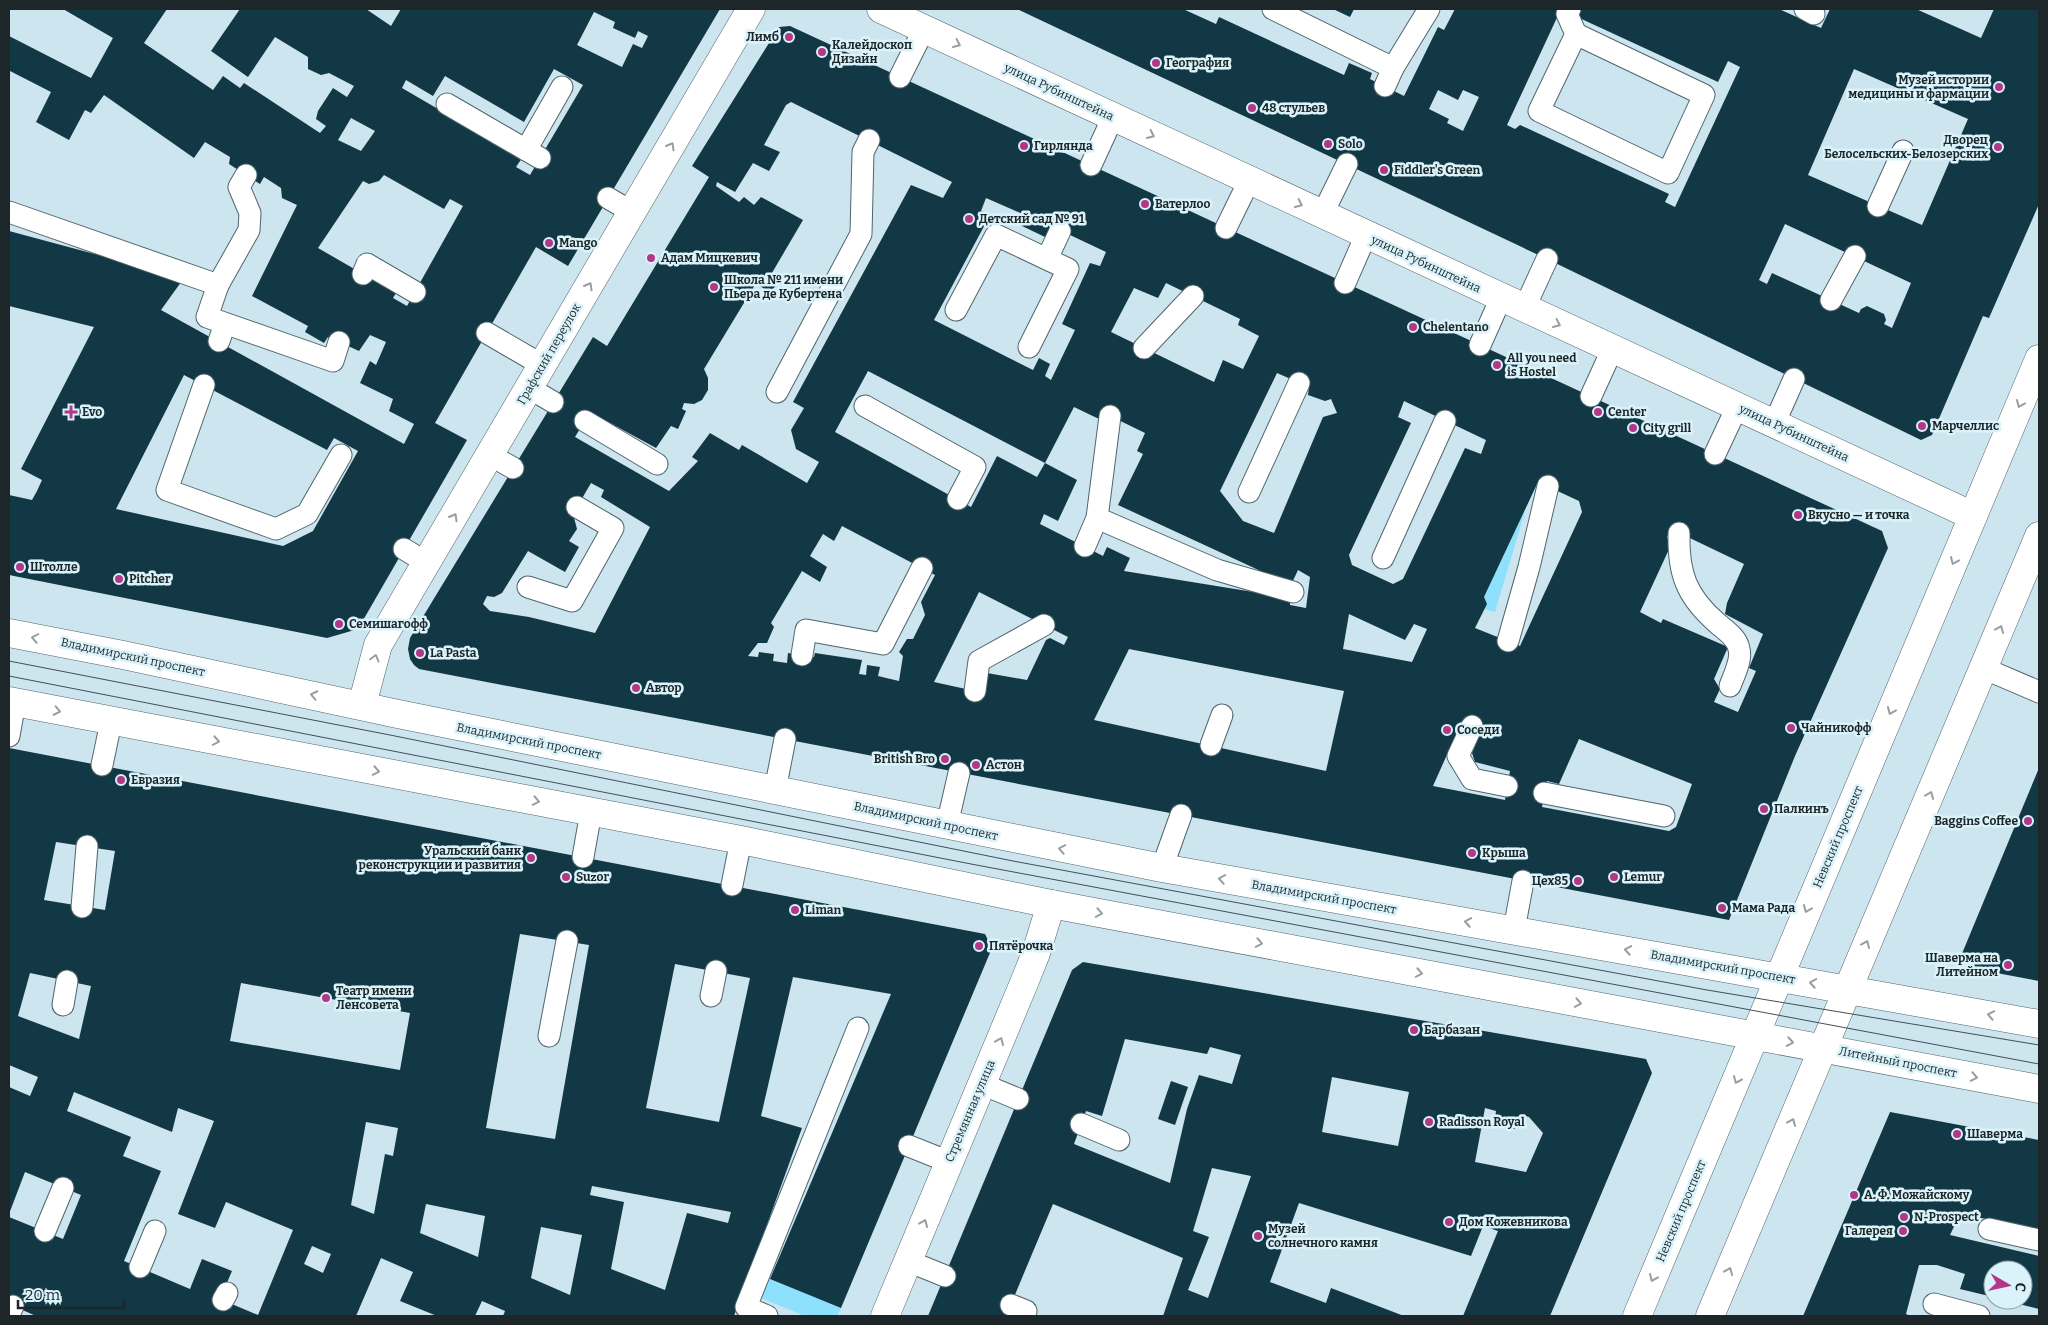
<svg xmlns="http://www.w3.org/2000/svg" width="2048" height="1325" font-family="Bitter,serif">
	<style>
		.green { fill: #8ee1fd }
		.building { fill: #113844; fill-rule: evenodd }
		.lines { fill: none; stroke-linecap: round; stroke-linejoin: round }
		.service-casing { stroke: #50656d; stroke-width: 23 }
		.minor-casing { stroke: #50656d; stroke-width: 29 }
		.primary-casing { stroke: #50656d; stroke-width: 29 }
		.service { stroke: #fff; stroke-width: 21 }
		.minor { stroke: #fff; stroke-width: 28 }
		.primary { stroke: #fff; stroke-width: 28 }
		.tram { stroke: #424f54; stroke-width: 1 }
		.oneway { stroke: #999e9f }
		.poi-dot { fill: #b33788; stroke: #daf3fb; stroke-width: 2 }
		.labels { text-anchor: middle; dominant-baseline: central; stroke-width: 5; stroke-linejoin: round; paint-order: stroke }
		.poi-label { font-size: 12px; font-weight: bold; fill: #1d272a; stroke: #daf3fb; text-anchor: start }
		.street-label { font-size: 12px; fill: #1d272a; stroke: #daf3fb }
	</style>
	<rect width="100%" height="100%" fill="#cde5ee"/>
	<g class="green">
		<polygon points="1526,508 1495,612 1484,609 1484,597"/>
		<polygon points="770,1279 841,1308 837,1316 805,1316 761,1298"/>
	</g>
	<g class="building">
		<path d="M63,9H167L144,43L213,90L223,76L240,88L244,83L320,133L326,126L316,119L318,111L333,88L347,97L354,86L329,73L321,75L308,69V57L275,37L248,77L211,51L240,9H366L391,26L401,9H720L568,266L536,247L435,423L467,440L358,629L327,638L9,575V495L32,500L37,491L42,480L21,469L94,327L9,306V231L184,278L161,310L404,444L414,424L389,411L393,399L360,383L370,361L376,365L386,342L370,335L359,351L328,337L324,343L305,332L308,326L252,296L297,205L282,198L281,188L264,177L260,184L229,164L230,157L205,142L194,158L104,95L91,113L85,110L69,140L36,122L51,92L10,71L9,74V36L91,78L113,38ZM594,12L615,22L613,28L635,38L638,31L648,36L642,48L633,44L622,67L577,45ZM554,69L583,85L530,175L516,167L522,158L402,88L406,80L433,96L445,76L524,122ZM351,118L375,131L361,151L338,140ZM384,175L444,209L450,199L463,206L407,306L393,298L396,293L318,248L363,181L369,184L379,181ZM184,375L327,450L334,438L358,451L313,531L283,546L116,509Z"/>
		<path d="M1017,9H1183L1216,24L1219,17L1344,75L1349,63L1372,73L1370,79L1404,96L1438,27L1444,30L1455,9H1561L1507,125L1515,129L1520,125L1669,194L1665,202L1675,207L1740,67L1728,61L1718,82L1575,16L1578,9H1779L1821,28L1830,9H1916L1981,38L1994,9H2039V204L1989,318L1983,316L1932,435L1921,440L1547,259ZM1854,69L1968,119L1922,225L1808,175ZM1438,90L1458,100L1463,90L1479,97L1463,131L1447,123L1449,119L1429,109ZM1785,224L1911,283L1892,328L1884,324L1886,320L1884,314L1867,306L1861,309L1859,313L1772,273L1767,284L1759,280Z"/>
		<polygon points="1333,9 1354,9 1350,17"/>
		<path d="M790,26L1882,531L1888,548L1795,756L1729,920L419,669L414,665L410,659L408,649L410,638L593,337L607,346L709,177L692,166L779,27ZM791,102L952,182L943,198L911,185L793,402L804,408L791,430L796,449L819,462L807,483L742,445L739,450L710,433L692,457L698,461L669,491L575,437L590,412L656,448L671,426L678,429L686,411L682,409L684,403L694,404L702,400L708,390V378L704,369L756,283L770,293L777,284L769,278L803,220L761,197L754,205L744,197L739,202L716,186L717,182L735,192L753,163L769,171L780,152L764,145L786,105ZM986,198L1025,215L1020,225L1045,237L1051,226L1106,252L1100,266L1090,263L1062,324L1075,330L1051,380L1045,376L1050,364L1039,358L1033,370L934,320L990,215L981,211ZM1166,283L1240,319L1238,325L1259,336L1243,369L1223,360L1214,382L1111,332L1134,288L1158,298ZM868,371L1045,463L1074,407L1099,419L1102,412L1145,433L1137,451L1143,454L1118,505L1291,585L1298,570L1310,577L1306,608L1290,605V598L1124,571L1130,558L1107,547L1103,556L1040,524L1044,514L1058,521L1077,480L1045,463L1037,477L997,456L971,507L835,432ZM1277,373L1309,387L1308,395L1325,401L1331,399L1337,413L1323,417L1274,533L1243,521L1220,491ZM1404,401L1486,440L1481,454L1465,448L1403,579L1393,584L1352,565L1349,555L1411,423L1398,417ZM1538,482L1579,501L1582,512L1520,646L1475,628L1487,604L1484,597ZM591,483L604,490L601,497L650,527L595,633L529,617L490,611L483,604L487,596L494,597L502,593L528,551L565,572L579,547L569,541L577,529L573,514ZM842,526L935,575L921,602L925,615L913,639H907L899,652L903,656L899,681L878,676L880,667L867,665L866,675L859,674L862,660L815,653L814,657L788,653L787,663L773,661L774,654L759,652L758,657L748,656L758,643H767L774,627L771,623L802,571L820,582L827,567L810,556L823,534L834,541ZM1671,529L1744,564L1727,603L1725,614L1763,634L1749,668L1756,671L1738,712L1714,702L1720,689L1714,679L1728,647L1663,619L1661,623L1640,612L1671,545L1667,537ZM979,592L1068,637L1064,645L1050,638L1046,640L1027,680L987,673L984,693L934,682ZM1349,614L1405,640L1414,624L1427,629L1412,662L1343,649ZM1129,649L1344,691L1326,771L1094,720ZM1462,721L1482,730L1472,753L1475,762L1510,771L1505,800L1433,786ZM1579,739L1692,784L1676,827L1669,831L1542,807L1547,781L1559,784Z"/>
		<path d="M9,748L985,934L992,948L841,1308L770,1279L891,994L793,977L761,1116L802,1128L734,1316H503L505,1311L482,1301L475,1316H437L400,1301L413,1272L381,1258L356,1316H36L9,1304V1217L63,1239L81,1195L25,1172L9,1214V1087L30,1096L38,1077L9,1065ZM56,842L115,851L105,910L44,900ZM520,934L589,945L555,1139L486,1128ZM675,964L750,978L719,1122L646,1108ZM30,973L91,986L79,1039L18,1016ZM241,983L410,1013L400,1070L230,1041ZM74,1092L172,1132L178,1108L214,1121L178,1214L215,1228L226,1202L293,1230L258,1315L220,1299L232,1271L202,1259L190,1289L124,1261L161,1171L123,1156L131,1137L67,1111ZM366,1122L398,1128L393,1156L385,1154L374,1214L351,1205ZM592,1186L731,1212L728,1223L687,1213L665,1290L611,1269L624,1202L590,1195ZM426,1204L485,1216L478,1257L420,1233ZM541,1227L582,1235L570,1295L531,1278ZM312,1246L331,1254L323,1273L304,1264Z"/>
		<polygon points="2039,768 2039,981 1970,968 1961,956"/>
		<path d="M1083,962L1646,1059L1652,1073L1550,1316H1463L1498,1231L1483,1226L1471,1256L1299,1203L1270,1282L1326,1303L1331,1288L1404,1316H1163L1183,1258L1053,1204L1006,1316H928L1072,970ZM1125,1039L1207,1054L1210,1047L1241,1055L1232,1084L1199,1075L1187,1109L1170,1183L1074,1144L1086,1111L1102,1116ZM1332,1077L1409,1092L1398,1146L1322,1132ZM1485,1108L1496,1111L1495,1120L1499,1127L1514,1129L1520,1125L1522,1115L1529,1117L1543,1133L1526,1172L1475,1162ZM1212,1168L1251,1176L1208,1298L1188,1290L1209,1237L1193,1231Z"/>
		<polygon points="1171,1081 1188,1087 1175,1125 1158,1119"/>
		<polygon points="1890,1112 2039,1140 2039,1229 1960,1214 1950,1235 2039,1256 2039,1309 2007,1301 2023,1300 2023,1270 1993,1270 1993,1297 1960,1289 1965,1274 1937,1265 1919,1265 1906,1314 1910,1316 1803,1316"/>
	</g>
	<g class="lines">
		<g class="service-casing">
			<g id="service">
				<polyline points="1273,9 1393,68"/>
				<polyline points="1570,9 1567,14 1576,34 1539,111 1668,173 1704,95 1576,34"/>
				<polyline points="1805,9 1814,14"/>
				<polyline points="900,77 924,29"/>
				<polyline points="1385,86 1393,68 1429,9"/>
				<polyline points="447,104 540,158"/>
				<polyline points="526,150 562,87"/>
				<polyline points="1091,165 1113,117"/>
				<polyline points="608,198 632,212"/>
				<polyline points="1878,206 1903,151"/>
				<polyline points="9,212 218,285 207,317 333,361 339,342"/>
				<polyline points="1322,215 1347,164"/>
				<polyline points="1226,228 1249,181"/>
				<polyline points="1047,259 1060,231"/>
				<polyline points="363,274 367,264 415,292"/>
				<polyline points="1345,283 1366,235"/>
				<polyline points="218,285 249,230 250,213 239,187 246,175"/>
				<polyline points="1831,300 1855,256"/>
				<polyline points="1524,309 1547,259"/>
				<polyline points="956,310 996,235 1068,269 1029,347"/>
				<polyline points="487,333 542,365"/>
				<polyline points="219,341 225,324"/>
				<polyline points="1480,345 1501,298"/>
				<polyline points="1144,348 1193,296"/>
				<polyline points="204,385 167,490 276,529 307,514 341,455"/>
				<polyline points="529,388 553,402"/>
				<polyline points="777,392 861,234 863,152 869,140"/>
				<polyline points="1591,396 1612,350"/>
				<polyline points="865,406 975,467 958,499"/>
				<polyline points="585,421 657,464"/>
				<polyline points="1774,424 1794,379"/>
				<polyline points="1715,454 1737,407"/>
				<polyline points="490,455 513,468"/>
				<polyline points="1249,492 1299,383"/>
				<polyline points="1097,518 1217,570 1293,592"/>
				<path d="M1679,533C1678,573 1686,596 1717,623C1725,630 1737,637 1739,649C1742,660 1734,675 1730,686"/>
				<polyline points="1085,546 1097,518 1110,416"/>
				<polyline points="404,549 427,563"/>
				<polyline points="1383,558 1445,421"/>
				<polyline points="528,587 572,601 613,528 577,507"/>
				<polyline points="1508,641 1529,567 1548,486"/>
				<polyline points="802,655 806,630 883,644 922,568"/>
				<polyline points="1983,668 2039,692"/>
				<polyline points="975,691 979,661 1044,625"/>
				<polyline points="1472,726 1458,756 1472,779 1507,786"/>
				<polyline points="9,736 15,702"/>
				<polyline points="1211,745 1222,715"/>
				<polyline points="102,765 111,722"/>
				<polyline points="775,790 785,739"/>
				<polyline points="1544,793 1664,816"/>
				<polyline points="947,825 959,773"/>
				<polyline points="583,857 591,812"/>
				<polyline points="1162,868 1181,815"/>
				<polyline points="732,885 741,840"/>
				<polyline points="82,907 87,846"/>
				<polyline points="1514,930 1523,881"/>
				<polyline points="711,996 716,971"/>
				<polyline points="63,1005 67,981"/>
				<polyline points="549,1036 567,941"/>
				<polyline points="982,1084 1018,1099"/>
				<polyline points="1081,1124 1119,1140"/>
				<polyline points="909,1146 949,1162"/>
				<polyline points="1989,1229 2039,1240"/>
				<polyline points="45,1231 63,1188"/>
				<polyline points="908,1261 945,1276"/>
				<polyline points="140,1267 155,1231"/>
				<polyline points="223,1300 227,1293"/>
				<polyline points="1934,1304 1979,1316"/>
				<polyline points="1011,1305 1026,1311"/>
				<polyline points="9,1315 13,1306"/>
				<polyline points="767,1316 746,1307 858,1028"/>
			</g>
		</g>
		<g class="minor-casing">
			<g id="minor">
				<polyline points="881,9 1973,516"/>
				<polyline points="362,705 378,645 751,9"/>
				<polyline points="885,1316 1024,983 1036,953 1051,904"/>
			</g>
		</g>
		<g class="primary-casing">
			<g id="primary">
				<polyline points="9,633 123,655 398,714 1162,868 2039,1024"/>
				<polyline points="9,701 741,840 1051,904 2039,1089"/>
				<polyline points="1637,1316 2039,359"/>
				<polyline points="1710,1316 2039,536"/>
			</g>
		</g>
		<use href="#service" class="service"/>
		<use href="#minor" class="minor"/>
		<use href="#primary" class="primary"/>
		<g class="tram">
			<polyline points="9,661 390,735 1013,861 1707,990 2039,1045"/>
			<polyline points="9,676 971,864 2039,1064"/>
		</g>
	</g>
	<defs><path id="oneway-chevron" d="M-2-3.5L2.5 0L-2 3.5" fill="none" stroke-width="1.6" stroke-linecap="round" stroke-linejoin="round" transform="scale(1.25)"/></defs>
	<g class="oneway">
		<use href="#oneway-chevron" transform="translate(957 44) rotate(25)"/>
		<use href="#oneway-chevron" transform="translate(1151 135) rotate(25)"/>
		<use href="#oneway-chevron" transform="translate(671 146) rotate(-60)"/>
		<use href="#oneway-chevron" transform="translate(1299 204) rotate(25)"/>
		<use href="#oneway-chevron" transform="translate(589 286) rotate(-60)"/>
		<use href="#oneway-chevron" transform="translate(1557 324) rotate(25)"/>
		<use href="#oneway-chevron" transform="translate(2020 404) rotate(113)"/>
		<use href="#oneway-chevron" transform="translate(454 517) rotate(-60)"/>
		<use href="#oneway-chevron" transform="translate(1954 561) rotate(113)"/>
		<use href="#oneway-chevron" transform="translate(2000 629) rotate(-67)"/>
		<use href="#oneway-chevron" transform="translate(35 638) rotate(-169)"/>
		<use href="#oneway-chevron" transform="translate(375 658) rotate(-75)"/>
		<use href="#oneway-chevron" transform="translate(314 695) rotate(-168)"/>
		<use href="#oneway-chevron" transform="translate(57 711) rotate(12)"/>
		<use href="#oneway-chevron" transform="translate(1891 711) rotate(113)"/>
		<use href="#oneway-chevron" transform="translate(216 741) rotate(10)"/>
		<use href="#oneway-chevron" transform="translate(376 771) rotate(11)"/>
		<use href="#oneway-chevron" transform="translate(1930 795) rotate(-67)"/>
		<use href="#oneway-chevron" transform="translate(536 801) rotate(11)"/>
		<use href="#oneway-chevron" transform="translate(1062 849) rotate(-169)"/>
		<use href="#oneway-chevron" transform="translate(1222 879) rotate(-170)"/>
		<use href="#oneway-chevron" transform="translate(1807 909) rotate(113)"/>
		<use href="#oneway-chevron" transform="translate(1099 913) rotate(11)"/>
		<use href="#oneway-chevron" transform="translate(1468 922) rotate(-170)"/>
		<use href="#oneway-chevron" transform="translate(1259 943) rotate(11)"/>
		<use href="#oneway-chevron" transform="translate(1866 944) rotate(-67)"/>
		<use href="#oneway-chevron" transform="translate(1628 950) rotate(-170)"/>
		<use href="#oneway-chevron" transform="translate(1419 973) rotate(11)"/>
		<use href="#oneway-chevron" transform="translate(1813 983) rotate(-170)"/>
		<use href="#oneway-chevron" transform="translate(1578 1003) rotate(11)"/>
		<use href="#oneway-chevron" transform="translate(1991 1015) rotate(-169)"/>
		<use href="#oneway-chevron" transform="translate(1000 1041) rotate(-67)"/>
		<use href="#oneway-chevron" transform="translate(1790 1042) rotate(10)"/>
		<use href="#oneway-chevron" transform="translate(1974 1077) rotate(11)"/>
		<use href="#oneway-chevron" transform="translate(1737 1080) rotate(114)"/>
		<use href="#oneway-chevron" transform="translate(1792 1122) rotate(-67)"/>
		<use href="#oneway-chevron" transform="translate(924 1223) rotate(-67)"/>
		<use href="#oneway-chevron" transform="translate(1729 1271) rotate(-67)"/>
		<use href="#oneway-chevron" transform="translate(1653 1278) rotate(113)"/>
	</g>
	<g class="poi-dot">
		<circle cx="789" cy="37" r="5"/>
		<circle cx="822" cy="52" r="5"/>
		<circle cx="1156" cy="63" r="5"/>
		<circle cx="1999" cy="87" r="5"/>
		<circle cx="1252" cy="108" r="5"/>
		<circle cx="1328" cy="144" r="5"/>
		<circle cx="1024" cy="146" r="5"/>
		<circle cx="1998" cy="147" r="5"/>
		<circle cx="1384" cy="170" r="5"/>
		<circle cx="1145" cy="204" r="5"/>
		<circle cx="969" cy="219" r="5"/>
		<circle cx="549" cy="243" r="5"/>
		<circle cx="651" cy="258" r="5"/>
		<circle cx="714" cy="287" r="5"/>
		<circle cx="1413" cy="327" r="5"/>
		<circle cx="1497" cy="365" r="5"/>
		<path d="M68.5 404.5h5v5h5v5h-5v5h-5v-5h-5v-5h5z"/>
		<circle cx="1598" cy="412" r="5"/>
		<circle cx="1922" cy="426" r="5"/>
		<circle cx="1633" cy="428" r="5"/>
		<circle cx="1798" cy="515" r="5"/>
		<circle cx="20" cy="567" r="5"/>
		<circle cx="119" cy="579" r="5"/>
		<circle cx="339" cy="624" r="5"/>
		<circle cx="420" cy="653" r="5"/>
		<circle cx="636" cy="688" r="5"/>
		<circle cx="1791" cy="728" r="5"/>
		<circle cx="1447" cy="730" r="5"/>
		<circle cx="945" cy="759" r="5"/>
		<circle cx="976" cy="765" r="5"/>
		<circle cx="121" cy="780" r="5"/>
		<circle cx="1764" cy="809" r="5"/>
		<circle cx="2028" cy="821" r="5"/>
		<circle cx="1472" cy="853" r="5"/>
		<circle cx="531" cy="858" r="5"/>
		<circle cx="566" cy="877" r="5"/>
		<circle cx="1614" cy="877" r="5"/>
		<circle cx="1578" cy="881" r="5"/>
		<circle cx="1722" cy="908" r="5"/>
		<circle cx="795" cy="910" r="5"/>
		<circle cx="979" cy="946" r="5"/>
		<circle cx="2008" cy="965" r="5"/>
		<circle cx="326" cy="998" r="5"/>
		<circle cx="1414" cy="1030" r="5"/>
		<circle cx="1429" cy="1122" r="5"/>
		<circle cx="1957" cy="1134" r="5"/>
		<circle cx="1854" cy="1195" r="5"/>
		<circle cx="1904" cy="1217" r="5"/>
		<circle cx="1449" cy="1222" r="5"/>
		<circle cx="1903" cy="1231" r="5"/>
		<circle cx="1258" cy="1236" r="5"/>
	</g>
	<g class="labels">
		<g class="poi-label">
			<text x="779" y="37" text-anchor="end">Лимб</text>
			<text x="832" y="45">Калейдоскоп<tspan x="832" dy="14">Дизайн</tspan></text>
			<text x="1166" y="63">География</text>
			<text x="1989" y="80" text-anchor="end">Музей истории<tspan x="1989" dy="14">медицины и фармации</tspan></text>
			<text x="1262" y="108">48 стульев</text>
			<text x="1988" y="140" text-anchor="end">Дворец<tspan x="1988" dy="14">Белосельских-Белозерских</tspan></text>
			<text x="1338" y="144">Solo</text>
			<text x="1034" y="146">Гирлянда</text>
			<text x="1394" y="170">Fiddler's Green</text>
			<text x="1155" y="204">Ватерлоо</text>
			<text x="979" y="219">Детский сад № 91</text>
			<text x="559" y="243">Mango</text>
			<text x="661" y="258">Адам Мицкевич</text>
			<text x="724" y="280">Школа № 211 имени<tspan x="724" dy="14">Пьера де Кубертена</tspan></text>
			<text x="1423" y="327">Chelentano</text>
			<text x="1507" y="358">All you need<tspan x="1507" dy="14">is Hostel</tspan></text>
			<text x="82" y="412">Evo</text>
			<text x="1608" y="412">Center</text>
			<text x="1932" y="426">Марчеллис</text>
			<text x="1643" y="428">City grill</text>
			<text x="1808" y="515">Вкусно — и точка</text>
			<text x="30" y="567">Штолле</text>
			<text x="129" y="579">Pitcher</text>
			<text x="349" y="624">Семишагофф</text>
			<text x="430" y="653">La Pasta</text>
			<text x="646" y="688">Автор</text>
			<text x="1801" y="728">Чайникофф</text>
			<text x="1457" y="730">Соседи</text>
			<text x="935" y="759" text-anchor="end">British Bro</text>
			<text x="986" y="765">Астон</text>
			<text x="131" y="780">Евразия</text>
			<text x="1774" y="809">Палкинъ</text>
			<text x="2018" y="821" text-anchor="end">Baggins Coffee</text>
			<text x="521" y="851" text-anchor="end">Уральский банк<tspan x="521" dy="14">реконструкции и развития</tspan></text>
			<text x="1482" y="853">Крыша</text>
			<text x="576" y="877">Suzor</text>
			<text x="1624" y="877">Lemur</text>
			<text x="1568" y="881" text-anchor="end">Цех85</text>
			<text x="1732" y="908">Мама Рада</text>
			<text x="805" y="910">Liman</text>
			<text x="989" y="946">Пятёрочка</text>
			<text x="1998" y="958" text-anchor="end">Шаверма на<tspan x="1998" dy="14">Литейном</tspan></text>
			<text x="336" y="991">Театр имени<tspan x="336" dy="14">Ленсовета</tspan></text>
			<text x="1424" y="1030">Барбазан</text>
			<text x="1439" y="1122">Radisson Royal</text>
			<text x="1967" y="1134">Шаверма</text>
			<text x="1864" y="1195">А. Ф. Можайскому</text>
			<text x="1914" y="1217">N-Prospect</text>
			<text x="1459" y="1222">Дом Кожевникова</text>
			<text x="1268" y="1229">Музей<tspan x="1268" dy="14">солнечного камня</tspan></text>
			<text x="1893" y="1231" text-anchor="end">Галерея</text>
		</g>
		<g class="street-label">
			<text transform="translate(1059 92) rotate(25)">улица Рубинштейна</text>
			<text transform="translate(1426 264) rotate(25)">улица Рубинштейна</text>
			<text transform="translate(549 354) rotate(-60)">Графский переулок</text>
			<text transform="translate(1794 433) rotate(25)">улица Рубинштейна</text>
			<text transform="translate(133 657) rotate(12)">Владимирский проспект</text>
			<text transform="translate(529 741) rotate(11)">Владимирский проспект</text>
			<text transform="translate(926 821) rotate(12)">Владимирский проспект</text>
			<text transform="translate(1838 837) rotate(-67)">Невский проспект</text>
			<text transform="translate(1324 897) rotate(10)">Владимирский проспект</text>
			<text transform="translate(1723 967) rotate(10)">Владимирский проспект</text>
			<text transform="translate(1898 1062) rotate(11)">Литейный проспект</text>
			<text transform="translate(970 1111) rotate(-67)">Стремянная улица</text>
			<text transform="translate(1681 1211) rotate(-67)">Невский проспект</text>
		</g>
	</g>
	<rect width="2048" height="1325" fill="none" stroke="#1d272a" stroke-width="20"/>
	<g transform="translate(2008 1285) rotate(99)"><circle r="24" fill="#daf3fb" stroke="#8ea1a7"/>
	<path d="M0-4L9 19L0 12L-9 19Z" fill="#b33788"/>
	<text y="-8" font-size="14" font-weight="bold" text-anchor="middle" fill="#1d272a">С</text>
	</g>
	<path d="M18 1300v8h106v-8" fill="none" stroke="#1d272a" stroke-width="2.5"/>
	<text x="25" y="1300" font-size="15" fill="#1d272a" stroke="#daf3fb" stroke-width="4" paint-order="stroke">20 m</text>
</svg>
